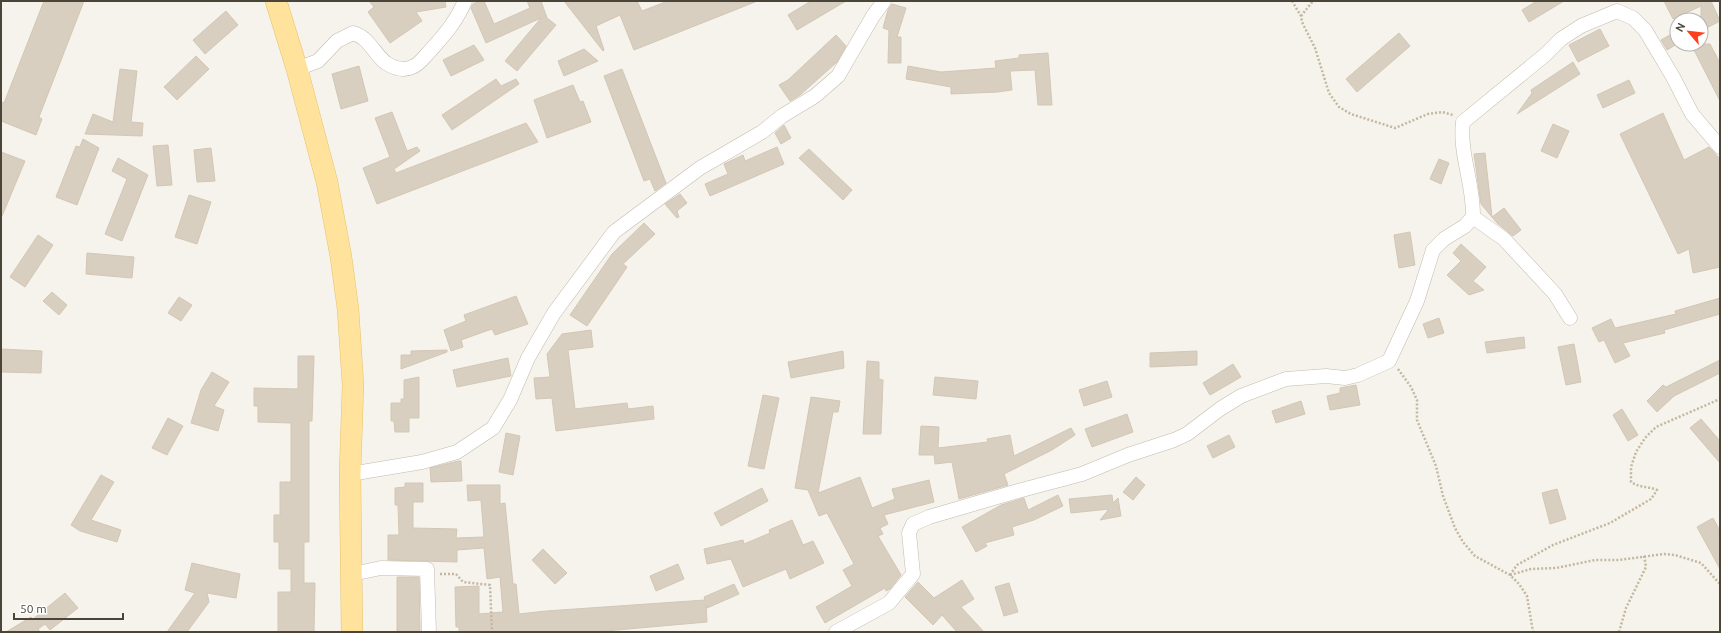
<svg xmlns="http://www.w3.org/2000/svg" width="1721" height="633" font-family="Ubuntu,sans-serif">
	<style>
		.building { fill: #d8cfc1; stroke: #d3c7b4 }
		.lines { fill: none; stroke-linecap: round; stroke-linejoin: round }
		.minor-casing { stroke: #c2bbae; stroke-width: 15 }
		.primary-casing { stroke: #e6c16a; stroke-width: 22 }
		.path { stroke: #c4b79f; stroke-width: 2.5; stroke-dasharray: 2 2; stroke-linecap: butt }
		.minor { stroke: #fff; stroke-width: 14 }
		.primary { stroke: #ffe39c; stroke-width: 21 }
	</style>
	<rect width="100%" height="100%" fill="#f6f3ec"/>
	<g class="building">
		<polygon points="44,1 84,1 39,117 42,119 36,135 1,121 1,102 4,103"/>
		<polygon points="369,1 445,1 446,7 416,12 422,21 390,43 368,12 374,7"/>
		<polygon points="479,1 484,1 494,24 530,8 527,1 541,1 547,18 556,25 517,71 505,61 541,18 486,43 471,8 473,4"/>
		<polygon points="564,1 637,1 642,11 668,1 755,2 634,50 620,15 596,26 604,50 603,51"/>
		<polygon points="811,1 846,1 797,30 788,15"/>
		<polygon points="1537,1 1564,1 1529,22 1522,10"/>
		<polygon points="1664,1 1711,1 1720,21 1701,31 1701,6 1673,19"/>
		<polygon points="892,4 906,8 897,37 901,37 901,63 888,63 889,30 883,28 888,10"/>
		<polygon points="226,11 238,25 205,54 193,40"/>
		<polygon points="1600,29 1609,46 1578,62 1569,45"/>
		<polygon points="1677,31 1677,44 1667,50 1661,40"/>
		<polygon points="1399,33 1410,46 1357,92 1346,79"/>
		<polygon points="836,35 846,46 837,62 800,95 790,101 779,85 788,80"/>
		<polygon points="1691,44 1710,44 1720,63 1720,101"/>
		<polygon points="474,45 484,60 451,76 443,60"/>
		<polygon points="584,49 598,61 564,76 558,61"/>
		<polygon points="1048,53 1052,105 1038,105 1035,70 1010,71 1012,90 998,92 951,94 951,87 906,79 908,66 941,72 996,68 995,61 1019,58 1019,55"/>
		<polygon points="196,56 209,69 177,100 164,87"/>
		<polygon points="1573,62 1580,74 1517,114 1532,93 1531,90"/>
		<polygon points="359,66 368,101 341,109 332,74"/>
		<polygon points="120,69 137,71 131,122 143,123 142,136 85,134 93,114 113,122"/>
		<polygon points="622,69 666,183 655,191 650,179 644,181 604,76"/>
		<polygon points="496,79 501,86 516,79 519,84 452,130 442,115"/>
		<polygon points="1629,80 1635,93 1603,108 1597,95"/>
		<polygon points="573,85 580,102 583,101 591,122 547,138 534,100"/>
		<polygon points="392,112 407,151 417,147 420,151 394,169 396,173 526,123 538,142 377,204 363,168 390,157 375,118"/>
		<polygon points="1663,113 1684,160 1709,147 1720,159 1720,267 1693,273 1689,249 1678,254 1620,134"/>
		<polygon points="1553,124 1569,131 1557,158 1541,151"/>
		<polygon points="784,125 791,138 781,144 775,133"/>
		<polygon points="83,139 99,148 77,205 56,197 76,146 80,147"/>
		<polygon points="168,145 172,185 157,186 153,146"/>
		<polygon points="777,147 784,164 710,196 705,184 728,174 724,164 743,155 745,161"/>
		<polygon points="211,148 215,181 197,182 194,150"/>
		<polygon points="809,149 852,190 843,200 799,158"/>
		<polygon points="1,152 25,161 2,216 1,216"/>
		<polygon points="1485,153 1492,217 1504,208 1521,230 1513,236 1497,223 1481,204 1474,154"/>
		<polygon points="118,158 148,175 122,241 105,234 127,179 112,171"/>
		<polygon points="1439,159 1449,163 1441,184 1430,179"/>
		<polygon points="680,194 687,203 677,211 679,217 677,218 665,204"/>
		<polygon points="189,195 211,202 197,244 175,237"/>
		<polygon points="644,223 655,234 623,264 627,267 587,326 570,315 612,254"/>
		<polygon points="1410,232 1415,265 1399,268 1394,235"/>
		<polygon points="38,235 53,245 25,287 10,277"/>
		<polygon points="1461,244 1486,267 1473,281 1484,290 1469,295 1447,275 1461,261 1453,253"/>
		<polygon points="87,253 134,257 132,278 86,274"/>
		<polygon points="52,292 67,305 59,315 43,301"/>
		<polygon points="516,296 528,324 495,335 492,329 461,340 463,347 451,351 444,330 466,321 464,315"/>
		<polygon points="179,297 192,305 181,321 168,313"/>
		<polygon points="1720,298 1720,314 1664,330 1665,333 1623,343 1630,356 1615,363 1604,340 1599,342 1592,328 1611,319 1615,328 1676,314 1675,311"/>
		<polygon points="1439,318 1444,333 1428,338 1423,324"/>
		<polygon points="591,330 593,347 568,350 575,409 627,403 628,409 653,406 654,419 556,431 552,398 536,399 534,378 550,377 547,354 562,334"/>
		<polygon points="1524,337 1525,348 1487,353 1485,342"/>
		<polygon points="1574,344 1581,382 1566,385 1558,347"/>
		<polygon points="1,349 42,351 41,373 1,372"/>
		<polygon points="447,350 447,352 401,369 401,355 411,355 411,351"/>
		<polygon points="843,351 844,368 791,378 788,362"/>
		<polygon points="1197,351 1197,365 1150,367 1150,353"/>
		<polygon points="298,356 314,356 312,421 309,421 309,542 304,542 304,583 315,583 314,632 278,632 278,592 291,592 291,569 279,569 279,542 274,542 274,515 280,515 280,482 291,482 291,423 258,422 258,406 254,406 254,388 298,389"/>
		<polygon points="508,358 511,376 457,387 453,370"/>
		<polygon points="1720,360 1720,373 1674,396 1657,412 1647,401 1663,385 1666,387"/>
		<polygon points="867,361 879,362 879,379 883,380 881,434 863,434"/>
		<polygon points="1233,364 1241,377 1210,395 1203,383"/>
		<polygon points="212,372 229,382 214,406 224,410 218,431 191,423 201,390"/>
		<polygon points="419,377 419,418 409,418 409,432 395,432 394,421 391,421 391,403 401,403 401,399 404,399 404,380"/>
		<polygon points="935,377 978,381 976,399 933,395"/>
		<polygon points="1107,381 1112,397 1084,406 1079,390"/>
		<polygon points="1356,385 1360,405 1330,410 1327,396 1340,393 1340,388"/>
		<polygon points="763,395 779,398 764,469 748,466"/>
		<polygon points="811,397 840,401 838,412 833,412 818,493 860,477 872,508 895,499 892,489 929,480 934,502 884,515 888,524 880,528 883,534 878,536 901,575 890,589 886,591 885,588 825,623 816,607 852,586 843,570 854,564 827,513 819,516 808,490 795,488"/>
		<polygon points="1301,401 1305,414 1276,423 1272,411"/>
		<polygon points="1622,409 1638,435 1628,441 1613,415"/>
		<polygon points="1127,414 1133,432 1092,447 1085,429"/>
		<polygon points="168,418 183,426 167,455 152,448"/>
		<polygon points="1701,419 1720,441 1720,463 1690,428"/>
		<polygon points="921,426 939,427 938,448 988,442 987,439 1010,435 1014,456 1071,428 1075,435 1052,450 1004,474 1008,485 959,499 952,462 935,464 934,455 919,455"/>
		<polygon points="506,433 520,436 513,475 499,472"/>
		<polygon points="1229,435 1235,447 1213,458 1207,446"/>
		<polygon points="458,461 461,461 462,481 431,482 430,468"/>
		<polygon points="101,475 114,482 91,520 121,530 117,542 80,531 71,525"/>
		<polygon points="1136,477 1145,485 1133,500 1123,492"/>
		<polygon points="405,483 423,483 423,502 413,502 413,528 457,529 456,538 484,537 481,500 468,501 467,485 500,485 500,504 505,503 513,584 516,584 519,614 546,611 705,600 704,597 734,584 739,594 707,608 706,605 707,622 594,632 459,632 459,627 456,627 455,587 479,586 479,614 503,612 500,577 487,579 484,548 457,550 457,562 388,560 388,535 399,535 398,505 395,505 395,488 405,487"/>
		<polygon points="762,488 768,501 721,526 714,513"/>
		<polygon points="1557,489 1566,519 1550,524 1542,493"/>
		<polygon points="1058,495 1063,506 1034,520 1012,527 1014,535 985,543 987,546 976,552 962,527 1001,505 1024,498 1028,510"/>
		<polygon points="1112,495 1113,503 1118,498 1121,516 1100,520 1109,509 1071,513 1069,499"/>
		<polygon points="1713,518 1720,531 1720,569 1697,527"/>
		<polygon points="792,520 803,545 813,541 824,563 790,579 786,569 743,587 731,559 707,564 704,549 743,540 744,544 770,533 769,530"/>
		<polygon points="543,549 567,573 555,584 532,560"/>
		<polygon points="192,563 240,574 236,598 207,593 209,602 187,632 167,632 195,593 185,590"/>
		<polygon points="678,564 684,579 656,591 650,576"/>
		<polygon points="397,577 419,577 420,632 397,632"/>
		<polygon points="962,580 974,599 961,607 984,632 957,632 942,615 933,625 905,597 918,582 934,598"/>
		<polygon points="1009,583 1018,612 1004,616 995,587"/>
		<polygon points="65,593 78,608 50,630 45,624 38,629 40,632 6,632 31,617 33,619"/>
	</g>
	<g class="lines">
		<g class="minor-casing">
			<g id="minor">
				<path d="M297,69L318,61L337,41L353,33C370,38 373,53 386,63C394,68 404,71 412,67C419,65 425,56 430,51C445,34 456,22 465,1"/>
				<polyline points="1473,217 1504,239 1555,294 1570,318"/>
				<polyline points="350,474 422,462 457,452 493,428 510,400 528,358 554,313 614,232 700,168 762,132 782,116 815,96 838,76 873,16 884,1"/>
				<polyline points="352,574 381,568 427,569 429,632"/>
				<path d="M836,632L889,603L913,574L909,533L913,524L929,517L1018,491L1082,474L1128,455L1174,440L1187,434L1220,409L1241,396L1286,379L1326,376L1345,378L1358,375L1389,361L1417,301L1433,250L1444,239L1465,226L1473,217C1474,184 1459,154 1463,122L1545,55L1561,39L1581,26L1617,11L1633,18L1645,30L1673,77L1692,114L1720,147"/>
			</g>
		</g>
		<g class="primary-casing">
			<polyline id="primary" points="276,1 297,69 327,182 341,257 348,309 353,385 350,474 352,632"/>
		</g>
		<g class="path">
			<polyline points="1292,1 1301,16 1302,22 1315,48 1329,93 1339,107 1351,114 1395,128 1428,114 1442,112 1453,115"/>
			<polyline points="1301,16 1313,1"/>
			<polyline points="1398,369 1411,387 1417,400 1417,420 1436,466 1443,496 1455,528 1463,542 1475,556 1510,575 1519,584 1527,596 1533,632"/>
			<polyline points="440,574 456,574 463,582 490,585 492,632"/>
			<path d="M1510,575L1517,565L1553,545L1610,523L1651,499L1657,490C1648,486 1640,488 1631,482V467L1636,452L1645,438L1656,427L1720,399"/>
			<polyline points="1510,575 1531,569 1556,568 1595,560 1619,560 1664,554 1675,555 1701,563 1720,584"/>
			<polyline points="1619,632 1626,608 1646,567 1644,555"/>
		</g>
		<use href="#minor" class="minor"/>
		<use href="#primary" class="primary"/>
	</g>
	<rect width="1721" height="633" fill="none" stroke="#4b4439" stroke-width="4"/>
	<g transform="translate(1689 32) rotate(298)"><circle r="19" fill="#ffffff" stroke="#b7b4b0"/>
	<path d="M0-3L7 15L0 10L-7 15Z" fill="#fc3f1d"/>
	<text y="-6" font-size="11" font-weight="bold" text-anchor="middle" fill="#4b4439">N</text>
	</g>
	<path d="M14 613v6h109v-6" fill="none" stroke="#4b4439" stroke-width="2"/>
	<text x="20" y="613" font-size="12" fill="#4b4439" stroke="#ffffff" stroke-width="3" paint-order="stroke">50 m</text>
</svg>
